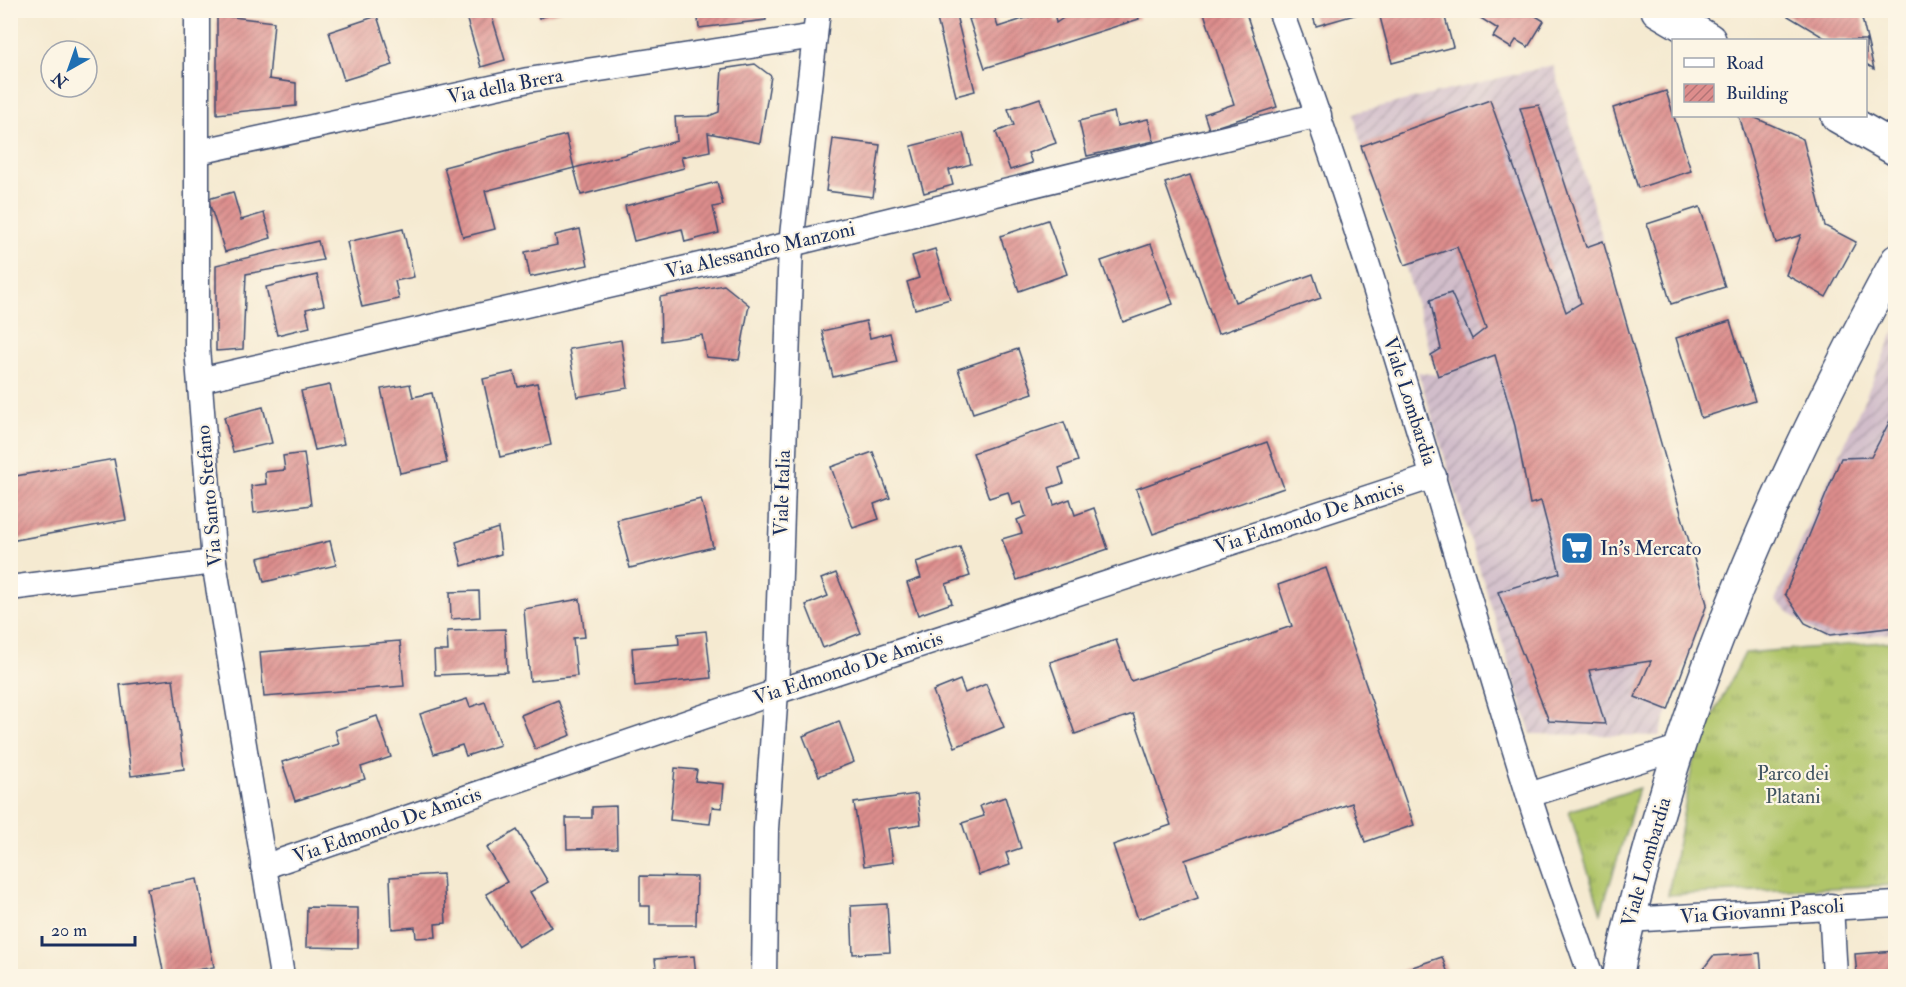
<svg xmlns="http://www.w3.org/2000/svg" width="1906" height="987" font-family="'IM FELL Double Pica',serif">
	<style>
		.industrial { fill: url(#industrial-furrows) }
		.grass { fill: url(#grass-tufts); stroke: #667a64; stroke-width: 1.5 }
		.building { fill: url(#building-hatch) }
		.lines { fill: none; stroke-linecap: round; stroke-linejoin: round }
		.minor-casing { stroke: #3c4b6f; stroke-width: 27 }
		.tertiary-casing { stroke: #3c4b6f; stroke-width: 33 }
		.primary-casing { stroke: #3c4b6f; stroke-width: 36 }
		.minor { stroke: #fff; stroke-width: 24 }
		.tertiary { stroke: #fff; stroke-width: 30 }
		.primary { stroke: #fff; stroke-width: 33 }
		.labels { text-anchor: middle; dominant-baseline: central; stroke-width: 4.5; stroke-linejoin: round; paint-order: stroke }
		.street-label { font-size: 20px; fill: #1b2f5e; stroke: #fcf5e5 }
		.poi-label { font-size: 20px; fill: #1b2f5e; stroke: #fcf5e5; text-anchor: start }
		.park-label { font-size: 20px; fill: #405461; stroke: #fcf5e5 }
	</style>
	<defs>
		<pattern id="industrial-furrows" width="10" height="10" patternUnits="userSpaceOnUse" patternTransform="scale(1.5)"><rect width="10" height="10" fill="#d1bdca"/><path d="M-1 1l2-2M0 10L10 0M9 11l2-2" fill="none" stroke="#a99aa7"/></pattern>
		<pattern id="grass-tufts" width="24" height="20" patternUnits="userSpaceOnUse" patternTransform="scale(1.5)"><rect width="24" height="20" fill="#b0c569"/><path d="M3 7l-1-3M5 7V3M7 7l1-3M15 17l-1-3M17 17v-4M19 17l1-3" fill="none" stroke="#8ea05a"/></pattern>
		<pattern id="building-hatch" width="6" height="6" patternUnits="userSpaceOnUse" patternTransform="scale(1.5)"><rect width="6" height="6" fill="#dd8d8c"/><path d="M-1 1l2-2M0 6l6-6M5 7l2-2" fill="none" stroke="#b27476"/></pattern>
	</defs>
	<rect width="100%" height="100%" fill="#fcf5e5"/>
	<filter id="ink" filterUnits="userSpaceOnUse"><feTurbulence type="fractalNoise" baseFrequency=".0167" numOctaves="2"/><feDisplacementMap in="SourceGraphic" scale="12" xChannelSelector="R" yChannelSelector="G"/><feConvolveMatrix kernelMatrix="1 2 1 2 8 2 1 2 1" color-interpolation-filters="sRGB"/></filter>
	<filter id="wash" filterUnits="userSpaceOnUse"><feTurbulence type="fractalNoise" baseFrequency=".008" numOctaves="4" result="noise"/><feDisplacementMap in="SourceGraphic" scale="24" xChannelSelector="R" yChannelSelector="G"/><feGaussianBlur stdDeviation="1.35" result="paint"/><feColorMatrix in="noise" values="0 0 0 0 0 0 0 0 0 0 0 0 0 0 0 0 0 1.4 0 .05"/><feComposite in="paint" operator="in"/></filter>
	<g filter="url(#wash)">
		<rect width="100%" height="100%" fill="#f5ead1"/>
		<g class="industrial">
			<polygon points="1553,65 1707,604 1659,736 1531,734 1418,372 1437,375 1405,265 1361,146 1354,113"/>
			<polygon points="1895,330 1895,633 1824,640 1775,601"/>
		</g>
		<g class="grass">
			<polygon points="1895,641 1895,885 1668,895 1695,751 1745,653"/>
			<polygon points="1639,788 1601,913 1569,811"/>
		</g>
		<g id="blocks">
			<g class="building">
				<polygon points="464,10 490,10 505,60 481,67"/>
				<polygon points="536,10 561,10 561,11 539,18"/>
				<polygon points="697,10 765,10 766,20 699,28"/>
				<polygon points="1051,10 1054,10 1056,23 1075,10 1137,10 1139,19 985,68 969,19 993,12 998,27"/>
				<polygon points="1203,10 1245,10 1277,107 1209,129 1204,114 1234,104"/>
				<polygon points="1311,10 1365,10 1365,12 1316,26"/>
				<polygon points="1406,10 1443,10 1453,47 1392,63 1380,17"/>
				<polygon points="1483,10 1526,10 1544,21 1528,47 1516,40 1511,48 1493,37 1498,29 1479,17"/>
				<polygon points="1778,10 1860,10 1874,69 1866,64 1866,40 1828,40"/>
				<polygon points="955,11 975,91 956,96 936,15"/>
				<polygon points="217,15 274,22 269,79 296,83 296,106 217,114"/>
				<polygon points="377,16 393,65 344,80 329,32"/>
				<polygon points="755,64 771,76 760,143 708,133 710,151 681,157 684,168 581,195 574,168 677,141 675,117 709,116 719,112 722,69"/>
				<polygon points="1666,91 1691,171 1638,188 1613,108"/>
				<polygon points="1040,98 1056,143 1028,153 1032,163 1010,170 996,132 1014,125 1008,109"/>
				<polygon points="1490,100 1566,312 1581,303 1520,108 1539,105 1586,247 1603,241 1707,604 1668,710 1635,697 1651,661 1589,670 1605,724 1549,721 1498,592 1560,573 1541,501 1530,504 1515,426 1495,355 1438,376 1431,355 1441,349 1430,300 1451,293 1472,339 1486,328 1457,247 1405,265 1361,146"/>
				<polygon points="1114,112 1117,126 1148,119 1154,141 1087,156 1079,121"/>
				<polygon points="1739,116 1751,116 1803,139 1825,226 1856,242 1826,297 1786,275 1801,235 1776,243"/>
				<polygon points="963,133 971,164 949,170 953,185 924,193 911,146"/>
				<polygon points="566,135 574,168 485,191 495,229 463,237 444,167"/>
				<polygon points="833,139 880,145 873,197 826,191"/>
				<polygon points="1190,175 1235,302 1313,274 1321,298 1218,334 1165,183"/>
				<polygon points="717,182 723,205 713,207 719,233 685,242 682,229 634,241 625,206"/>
				<polygon points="233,192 241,220 264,213 271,238 225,252 208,199"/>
				<polygon points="1700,207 1725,287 1671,304 1647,224"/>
				<polygon points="1048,220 1067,274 1019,291 1000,236"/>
				<polygon points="403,229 414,277 395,281 399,299 362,307 347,242"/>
				<polygon points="580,229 588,265 530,277 525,252 557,245 555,235"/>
				<polygon points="318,241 323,260 246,274 243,349 216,351 216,265"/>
				<polygon points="1151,244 1173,304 1123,322 1101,261"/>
				<polygon points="935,249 950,299 915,309 907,282 919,278 912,256"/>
				<polygon points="317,275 324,305 306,309 310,327 277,335 266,287"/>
				<polygon points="724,285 749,305 739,360 706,357 702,335 661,341 660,297"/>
				<polygon points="866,321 870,338 890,333 897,362 833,377 822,331"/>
				<polygon points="1730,321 1755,401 1701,418 1676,338"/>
				<polygon points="621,340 628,388 577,397 569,349"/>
				<polygon points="1018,349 1033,393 973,413 958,369"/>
				<polygon points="514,372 518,387 537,383 551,445 500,457 483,379"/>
				<polygon points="410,384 413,397 432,393 447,463 400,473 381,389"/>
				<polygon points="330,385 344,444 315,450 301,391"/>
				<polygon points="263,407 272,443 233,452 224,417"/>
				<polygon points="1896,409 1896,627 1830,635 1805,623 1785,594 1841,458 1871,457"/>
				<polygon points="1064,422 1078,461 1059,468 1064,483 1049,488 1054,505 1070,499 1075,515 1094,508 1108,549 1017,580 1002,539 1022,533 1017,520 1026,516 1021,502 1012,505 1008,492 989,498 973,453"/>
				<polygon points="1267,442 1284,488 1153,534 1136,489"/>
				<polygon points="873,452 890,498 874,504 879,519 853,528 831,467"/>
				<polygon points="304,453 311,505 254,513 251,486 266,484 265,472 285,470 283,456"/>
				<polygon points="114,459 126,520 10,541 10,477"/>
				<polygon points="701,499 713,547 630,568 617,520"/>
				<polygon points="498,528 501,554 462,566 456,542"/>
				<polygon points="330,541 336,565 264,582 258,558"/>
				<polygon points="960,547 970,576 946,584 952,603 918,615 907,583 921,578 916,562"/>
				<polygon points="1326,568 1414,825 1365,842 1352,803 1185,860 1198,898 1138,919 1113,845 1171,825 1133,714 1075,734 1050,662 1116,640 1131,681 1292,626 1278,585"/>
				<polygon points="836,573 861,633 823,648 806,605 828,596 821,579"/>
				<polygon points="479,591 480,617 451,619 450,592"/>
				<polygon points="580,599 585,637 573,638 577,676 530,681 524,609"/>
				<polygon points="505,629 507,672 435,675 434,651 448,651 447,631"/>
				<polygon points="706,631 711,678 635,686 632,648 679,644 678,634"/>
				<polygon points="400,641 404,686 264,697 260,652"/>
				<polygon points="173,679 184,769 131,776 120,685"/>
				<polygon points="960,680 965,693 986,684 1004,727 955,747 933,691"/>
				<polygon points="467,699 470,707 485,702 500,745 466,756 462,745 434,754 420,714"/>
				<polygon points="558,700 571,735 535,749 521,715"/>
				<polygon points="377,716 391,757 361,767 365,779 295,801 282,762 339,744 335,730"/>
				<polygon points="839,721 854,762 819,776 803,736"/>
				<polygon points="675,768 697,770 695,781 724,784 722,808 712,807 710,824 670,820"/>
				<polygon points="917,794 921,824 888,829 893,862 864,866 854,803"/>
				<polygon points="1005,797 1021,848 1006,853 1010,865 979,875 962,823 984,816 980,806"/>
				<polygon points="616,806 617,848 567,849 566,818 592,818 592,807"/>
				<polygon points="517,830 548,882 530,892 551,927 518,947 486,894 507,882 487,848"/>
				<polygon points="443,874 446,923 435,924 436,937 416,938 415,927 392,929 390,877"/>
				<polygon points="640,876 697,877 696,925 650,925 650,906 640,906"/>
				<polygon points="197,879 214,967 164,976 147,888"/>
				<polygon points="887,904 890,952 853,954 851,906"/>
				<polygon points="307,907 358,908 358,948 306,947"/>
				<polygon points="1896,951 1896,976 1857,976 1855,954"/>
				<polygon points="1760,953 1762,976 1680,976 1700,973 1713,956"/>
				<polygon points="694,956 696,976 657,976 655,959"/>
				<polygon points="1442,957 1449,976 1400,976 1398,972"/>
			</g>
		</g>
	</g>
	<g filter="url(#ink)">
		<use href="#blocks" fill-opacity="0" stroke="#3c4b6f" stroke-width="1.5"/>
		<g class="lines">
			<g class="minor-casing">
				<g id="minor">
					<polyline points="197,10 197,348 214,562 282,976"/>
					<path d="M1280,10C1376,267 1447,532 1528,793C1547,855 1570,915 1591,976"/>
					<polyline points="198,152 528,80 815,36"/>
					<polyline points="200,380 791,244 1319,115"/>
					<polyline points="10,588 214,562"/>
					<polyline points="1529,795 1678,748"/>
					<polyline points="263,867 776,692 1434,476"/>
					<polyline points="1831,906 1835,976"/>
					<polyline points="1628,920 1896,904"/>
					<polyline points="764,976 766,829 776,692 791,244 818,10"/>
				</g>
			</g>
			<g class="tertiary-casing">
				<path id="tertiary" d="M1618,976C1628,921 1643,868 1659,814C1715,620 1800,437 1896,260"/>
			</g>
			<g class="primary-casing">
				<g id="primary">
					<polyline points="1658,10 1709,40"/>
					<polyline points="1838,116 1896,149"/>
				</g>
			</g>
			<use href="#minor" class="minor"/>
			<use href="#tertiary" class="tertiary"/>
			<use href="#primary" class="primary"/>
		</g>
	</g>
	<defs>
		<g id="supermarket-square" transform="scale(1.725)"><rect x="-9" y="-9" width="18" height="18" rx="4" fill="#1f6fb2" stroke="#fcf5e5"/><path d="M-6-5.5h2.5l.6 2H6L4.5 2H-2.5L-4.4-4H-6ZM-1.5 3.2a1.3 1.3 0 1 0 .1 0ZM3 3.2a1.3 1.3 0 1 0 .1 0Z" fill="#fff"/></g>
	</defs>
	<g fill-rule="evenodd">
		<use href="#supermarket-square" x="1577" y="548"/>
	</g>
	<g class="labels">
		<g class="street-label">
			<text transform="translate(505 86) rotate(-11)">Via della Brera</text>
			<text transform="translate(760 250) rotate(-13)">Via Alessandro Manzoni</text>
			<text transform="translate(1410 401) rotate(72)">Viale Lombardia</text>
			<text transform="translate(782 493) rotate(-88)">Viale Italia</text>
			<text transform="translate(209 496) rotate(-95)">Via Santo Stefano</text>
			<text transform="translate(1309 517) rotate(-18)">Via Edmondo De Amicis</text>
			<text transform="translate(848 668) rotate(-18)">Via Edmondo De Amicis</text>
			<text transform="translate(387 825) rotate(-19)">Via Edmondo De Amicis</text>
			<text transform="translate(1646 862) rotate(-74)">Viale Lombardia</text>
			<text transform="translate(1762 911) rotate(-4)">Via Giovanni Pascoli</text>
		</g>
		<g class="poi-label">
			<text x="1600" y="548">In's Mercato</text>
		</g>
		<g class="park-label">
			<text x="1793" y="773">Parco dei<tspan x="1793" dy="23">Platani</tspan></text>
		</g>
	</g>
	<rect width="1906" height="987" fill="none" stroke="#fcf5e5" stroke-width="36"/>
	<rect x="1672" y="39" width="195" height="78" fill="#fcf5e5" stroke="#a2a6af" stroke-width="1.5"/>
	<rect x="1684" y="58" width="30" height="9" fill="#ffffff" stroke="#a2a6af" stroke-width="1.5"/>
	<text x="1726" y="69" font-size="18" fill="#1b2f5e">Road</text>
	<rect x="1684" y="84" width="30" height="18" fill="url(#building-hatch)" stroke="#a2a6af" stroke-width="1.5"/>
	<text x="1726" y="99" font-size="18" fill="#1b2f5e">Building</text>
	<g transform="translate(69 69) rotate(220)"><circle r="28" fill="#fcf5e5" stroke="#a2a6af" stroke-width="1.5"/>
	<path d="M0-4.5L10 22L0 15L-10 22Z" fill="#1f6fb2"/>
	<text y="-9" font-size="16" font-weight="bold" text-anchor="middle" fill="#1b2f5e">N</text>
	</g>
	<path d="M42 936v9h93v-9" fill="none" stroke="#1b2f5e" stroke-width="3"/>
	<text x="51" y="936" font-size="18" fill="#1b2f5e" stroke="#fcf5e5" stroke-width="4.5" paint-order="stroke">20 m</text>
</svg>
